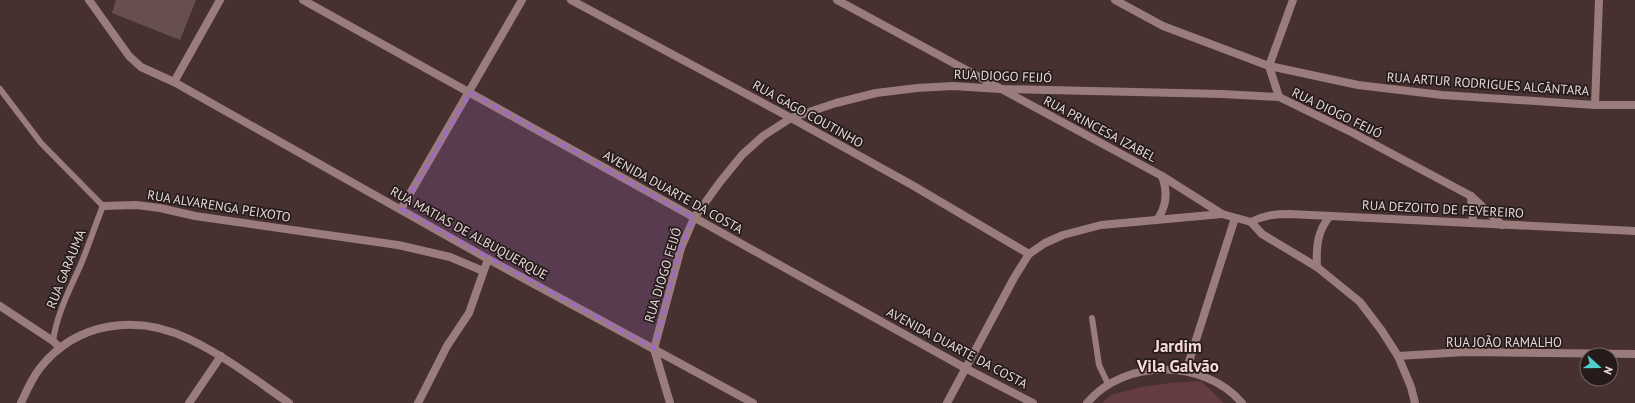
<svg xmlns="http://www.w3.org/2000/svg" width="1635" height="403" font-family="'PT Sans',sans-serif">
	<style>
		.green { fill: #653c3f }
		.building { fill: #674e4f }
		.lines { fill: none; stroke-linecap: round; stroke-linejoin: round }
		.service { stroke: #9a7c7d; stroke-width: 6 }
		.minor { stroke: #9a7c7d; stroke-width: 8 }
		.marked { fill: #a068c7; fill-opacity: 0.2; stroke: #a068c7; stroke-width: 3; stroke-dasharray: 8 5; stroke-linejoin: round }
		.labels { text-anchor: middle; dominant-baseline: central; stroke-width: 3.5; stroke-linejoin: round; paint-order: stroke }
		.street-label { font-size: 13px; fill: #e6d7d7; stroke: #261b1b }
		.district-label { font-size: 17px; font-weight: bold; fill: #f7d8d9; stroke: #261b1b }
	</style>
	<rect width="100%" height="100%" fill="#473030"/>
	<polygon class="green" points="1201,381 1224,403 1102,403 1111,395 1141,387 1171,383"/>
	<polygon class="building" points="116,0 196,0 180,40 112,13"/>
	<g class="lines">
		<g class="service">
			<path d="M0,89L41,143L103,206C95,225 89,245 81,264C70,289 57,313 53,341"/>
			<polyline points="1092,318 1099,365 1108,384"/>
		</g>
		<g class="minor">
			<polyline points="89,0 129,56 141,67 174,82 488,259 753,403"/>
			<polyline points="303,0 965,368 1033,403"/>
			<polyline points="571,0 791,118 912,185 1029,254"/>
			<polyline points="837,0 1162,176 1222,214 1251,222 1262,234 1317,267 1360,302 1382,331 1398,356 1411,387 1415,403"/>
			<polyline points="1115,0 1163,26 1269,66 1358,85 1442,95 1595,105 1635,105"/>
			<polyline points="174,82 220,0"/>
			<polyline points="1279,97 1269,66 1293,0"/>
			<polyline points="1595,105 1599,0"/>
			<polyline points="1471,196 1473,223"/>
			<polyline points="103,206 136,205 160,208 195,216 398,245 450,257 483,271"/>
			<polyline points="401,209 522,0"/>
			<path d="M1157,220C1167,206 1168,192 1162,176"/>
			<path d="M1251,222C1264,215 1275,214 1290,214L1635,231"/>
			<path d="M1317,267C1316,248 1317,231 1330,216"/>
			<polyline points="0,306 53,341 60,348"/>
			<polyline points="1398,356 1465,352 1635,354"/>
			<polyline points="1186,371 1235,218"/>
			<path d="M21,403C26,392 32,378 40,368C77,321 138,314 189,339C225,356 257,381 289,403"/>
			<polyline points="189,403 221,356"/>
			<polyline points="418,403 447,346 469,313 488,259"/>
			<polyline points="670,403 654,349 681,248 694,218 720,182 742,155 763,136 791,118 836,103 876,93 917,88 953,86 1000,89 1222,94 1279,97 1353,133 1471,196 1502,225"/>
			<polyline points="947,403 1014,278 1029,254 1045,243 1063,235 1101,225 1222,214"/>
			<path d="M1087,403C1124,358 1205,359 1242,403"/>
		</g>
	</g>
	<path class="marked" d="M470,92L694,218L681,248L654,349L401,209Z"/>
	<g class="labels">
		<g class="street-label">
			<text transform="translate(1003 76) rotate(2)">RUA DIOGO FEIJÓ</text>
			<text transform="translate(1488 84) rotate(4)">RUA ARTUR RODRIGUES ALCÂNTARA</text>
			<text transform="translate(1337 113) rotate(26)">RUA DIOGO FEIJÓ</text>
			<text transform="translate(808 114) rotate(29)">RUA GAGO COUTINHO</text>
			<text transform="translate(1100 129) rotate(28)">RUA PRINCESA IZABEL</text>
			<text transform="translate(673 192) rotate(29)">AVENIDA DUARTE DA COSTA</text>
			<text transform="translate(219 206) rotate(9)">RUA ALVARENGA PEIXOTO</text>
			<text transform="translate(1443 209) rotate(3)">RUA DEZOITO DE FEVEREIRO</text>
			<text transform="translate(469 233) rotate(29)">RUA MATIAS DE ALBUQUERQUE</text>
			<text transform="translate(66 269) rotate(-68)">RUA GARAUMA</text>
			<text transform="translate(663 275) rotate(-73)">RUA DIOGO FEIJÓ</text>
			<text x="1504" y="342">RUA JOÃO RAMALHO</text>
			<text transform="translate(957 348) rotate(28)">AVENIDA DUARTE DA COSTA</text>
		</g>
		<g class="district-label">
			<text x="1178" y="346">Jardim<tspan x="1178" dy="20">Vila Galvão</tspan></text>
		</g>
	</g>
	<g transform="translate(1599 367) rotate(111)"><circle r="19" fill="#261b1b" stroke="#736666"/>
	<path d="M0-3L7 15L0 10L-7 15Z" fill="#52cdce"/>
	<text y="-6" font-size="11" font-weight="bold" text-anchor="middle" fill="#e6d7d7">N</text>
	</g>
</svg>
